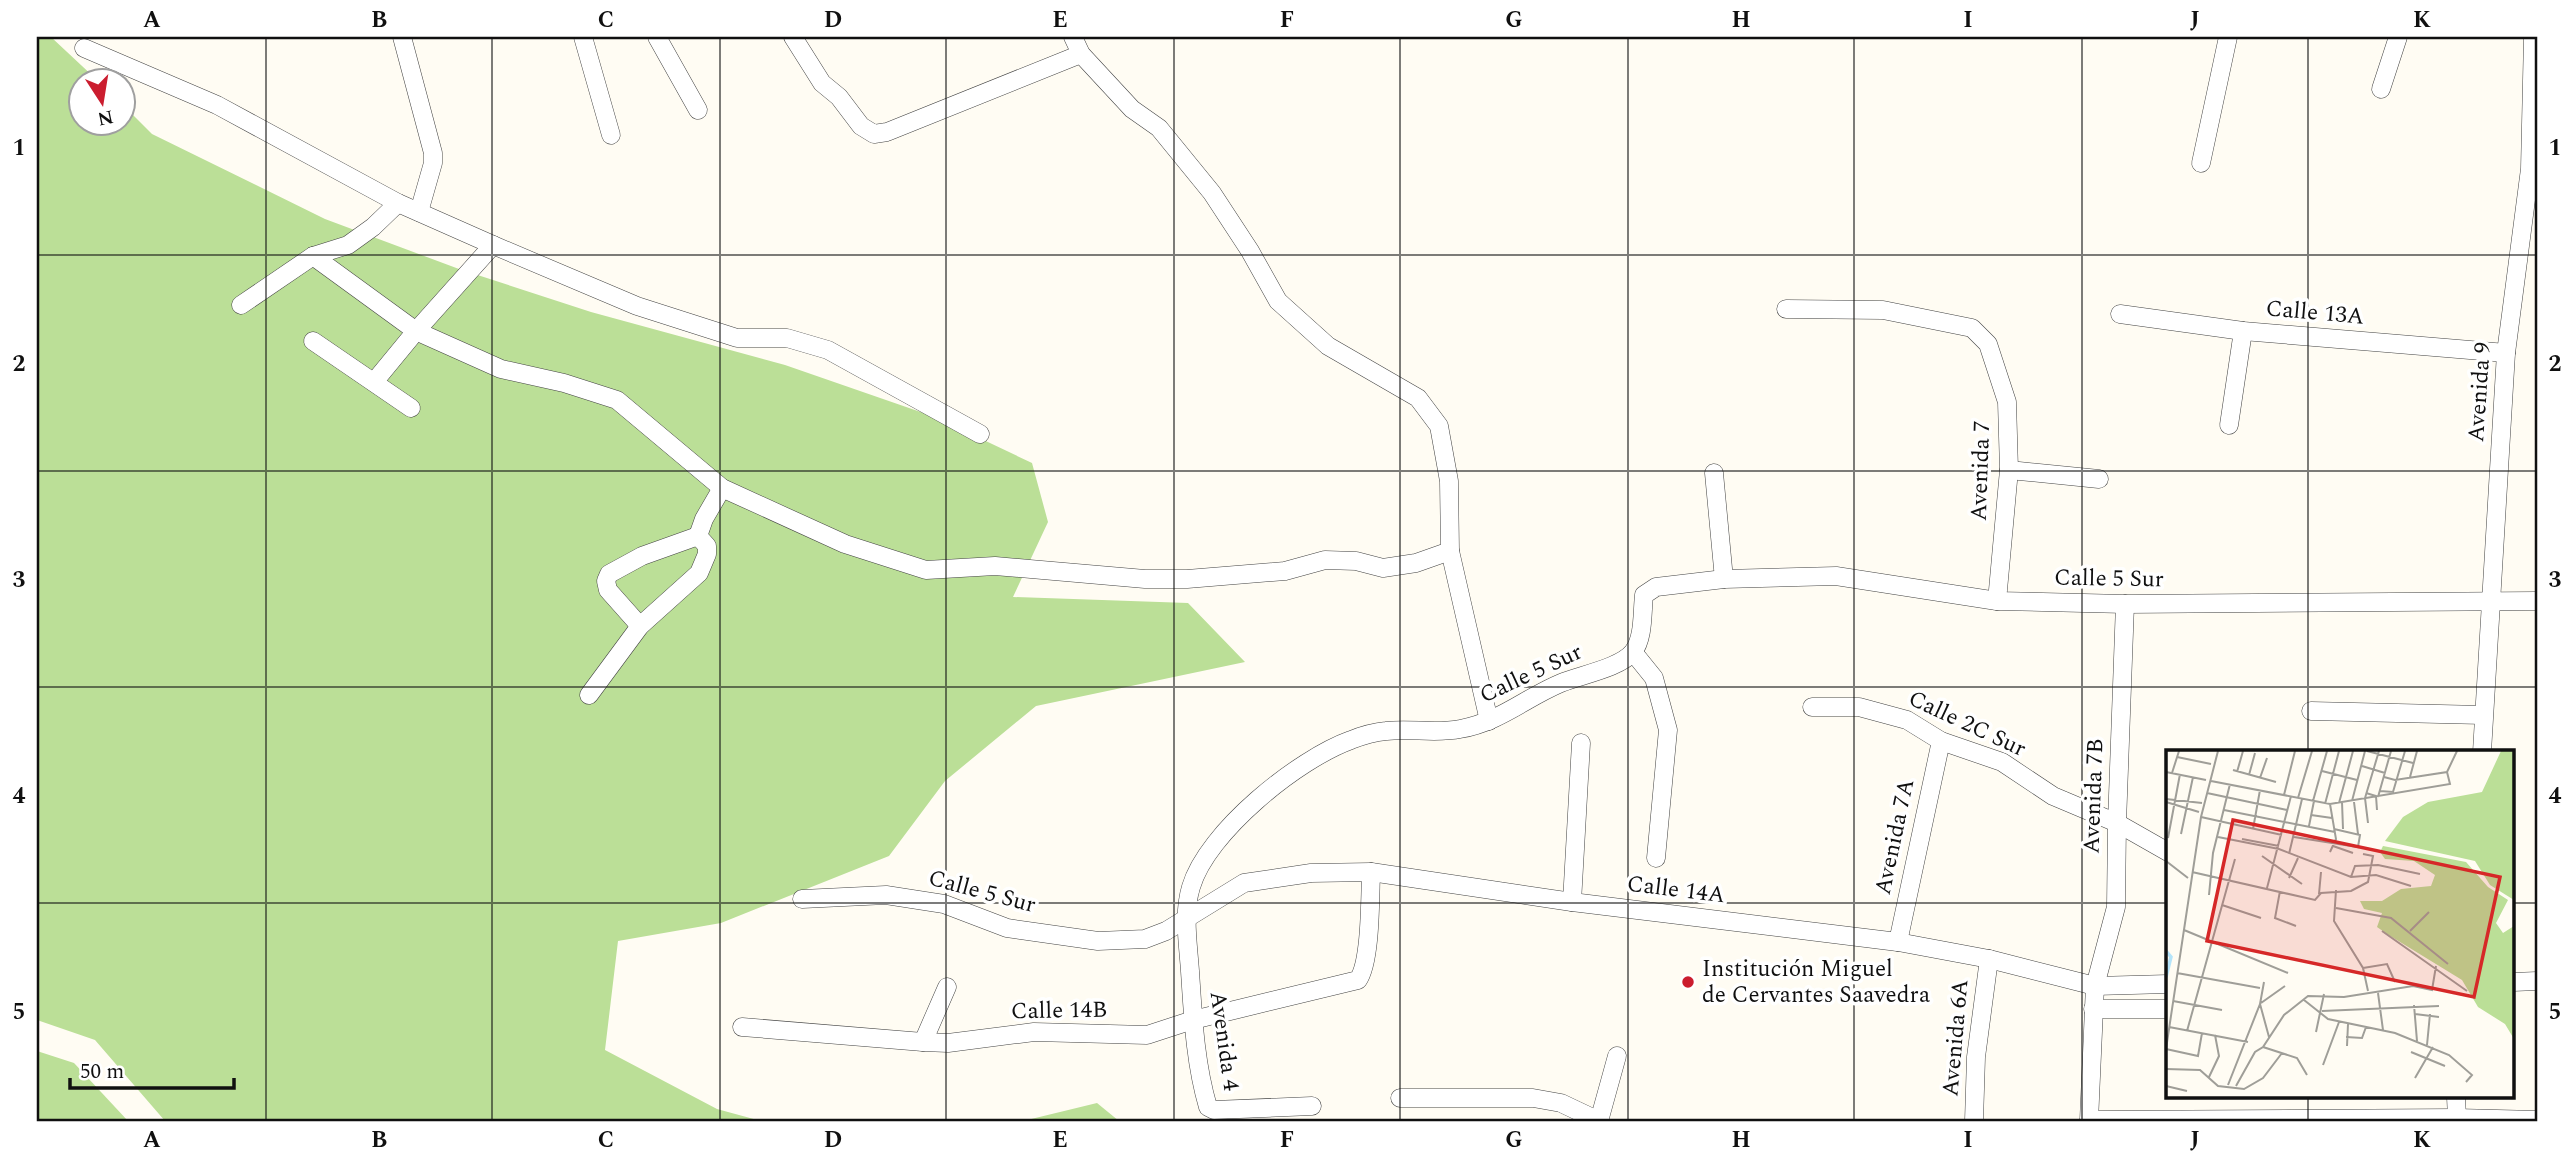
<svg xmlns="http://www.w3.org/2000/svg" width="2574" height="1158" font-family="Spectral,serif">
	<style>
		.forest { fill: #bbdf97 }
		.lines { fill: none; stroke-linecap: round; stroke-linejoin: round }
		.street-casing { stroke: #434343; stroke-width: 19 }
		.street { stroke: #fff; stroke-width: 18 }
		.grid { fill: none; stroke: #101010; stroke-width: 2; stroke-opacity: 0.55 }
		.poi-dot { fill: #cb1d2f; stroke: #fff; stroke-width: 2.5 }
		.labels { text-anchor: middle; dominant-baseline: central; stroke-width: 7; stroke-linejoin: round; paint-order: stroke }
		.street-label { font-size: 23px; fill: #101010; stroke: #fff }
		.poi-label { font-size: 23px; fill: #101010; stroke: #fff; text-anchor: start }
		.inset-river { fill: none; stroke: #b4e4fa; stroke-width: 3.5 }
		.inset-road { fill: none; stroke: #9f9e98; stroke-width: 2 }
		.view { fill: #d62828; fill-opacity: 0.15; stroke: #d62828; stroke-width: 3.5 }
		.inset-edge { fill: none; stroke: #101010; stroke-width: 3.5 }
		.neatline { fill: none; stroke: #101010; stroke-width: 2.5 }
		.grid-label { font-size: 23px; text-anchor: middle; font-weight: bold; fill: #101010 }
	</style>
	<rect width="100%" height="100%" fill="#fffcf3"/>
	<g class="forest">
		<polygon points="37,37 51,37 97,80 80,80 80,122 122,122 123,105 152,134 325,219 459,269 591,312 785,365 935,417 1032,463 1048,522 1013,597 1188,603 1245,662 1036,706 945,781 889,856 721,923 618,941 605,1050 717,1109 761,1121 165,1121 95,1040 37,1020"/>
		<polygon points="37,1051 74,1063 128,1121 37,1121"/>
		<polygon points="1097,1103 1119,1121 1023,1121"/>
	</g>
	<g class="lines">
		<g class="street-casing">
			<g id="street">
				<polyline points="402,37 433,153 433,163 419,212"/>
				<polyline points="583,37 611,135"/>
				<polyline points="657,37 698,110"/>
				<polyline points="793,37 822,83 839,97 861,126 874,134 887,132 1081,54"/>
				<polyline points="1073,37 1081,54 1132,109 1159,128 1212,193 1250,251 1278,301 1328,346 1418,398 1439,426 1449,481 1450,551 1489,721"/>
				<polyline points="84,48 217,105 398,203 493,245 637,306 737,338 787,338 828,350 980,434"/>
				<polyline points="2381,89 2398,37"/>
				<polyline points="2201,163 2228,37"/>
				<polyline points="313,256 416,331 501,369 564,383 617,400 722,488 845,544 926,570 995,566 1145,579 1187,579 1285,571 1325,560 1356,561 1383,568 1416,563 1450,551"/>
				<polyline points="241,305 313,256 348,245 373,227 398,203"/>
				<polyline points="1786,309 1883,310 1972,328 1988,344 2007,402 2009,470 1997,601"/>
				<polyline points="2120,314 2243,331 2506,353"/>
				<polyline points="313,341 411,408"/>
				<polyline points="374,382 416,331 493,245"/>
				<polyline points="2229,425 2243,331"/>
				<polyline points="2009,470 2099,479"/>
				<polyline points="1714,473 1724,579"/>
				<polyline points="640,626 608,590 606,581 609,574 642,556 698,536"/>
				<polyline points="1633,652 1654,678 1668,730 1656,858"/>
				<polyline points="589,695 640,626 699,573 707,554 707,546 698,536 704,519 722,488"/>
				<polyline points="1812,707 1859,707 1907,720 1941,741 2002,762 2053,796 2117,823 2168,852"/>
				<polyline points="2311,711 2483,715"/>
				<polyline points="2482,752 2506,353 2530,169 2533,37"/>
				<polyline points="802,899 886,895 944,904 1007,928 1098,941 1145,939 1166,931 1244,883 1311,873 1371,872 1572,902 1898,942 1989,959 2095,986 2168,984"/>
				<polyline points="1572,902 1581,743"/>
				<polyline points="1898,942 1941,741"/>
				<polyline points="2513,982 2537,981"/>
				<polyline points="2093,1009 2168,1009"/>
				<path d="M742,1027L923,1042L948,1043L1034,1032L1147,1035L1193,1020L1358,980C1371,962 1370,897 1371,872"/>
				<polyline points="923,1042 947,987"/>
				<polyline points="2456,1097 2457,1118"/>
				<polyline points="1400,1098 1533,1098 1561,1103 1599,1121"/>
				<path d="M1312,1106L1214,1110L1208,1107C1195,1063 1193,1016 1190,971C1188,943 1183,913 1191,887C1207,832 1298,759 1351,740C1361,736 1375,732 1386,731C1411,728 1435,734 1460,729C1500,722 1525,698 1561,683C1580,675 1620,668 1633,652C1644,638 1642,612 1644,595L1656,587L1724,579L1836,576L1997,601L2125,604L2537,601"/>
				<polyline points="2089,1120 2457,1118 2537,1120"/>
				<polyline points="1599,1121 1617,1056"/>
				<polyline points="1974,1121 1976,1057 1989,959"/>
				<polyline points="2089,1121 2095,986 2116,907 2117,823 2125,604"/>
			</g>
		</g>
		<use href="#street" class="street"/>
	</g>
	<path class="grid" d="M266,37V1121M492,37V1121M720,37V1121M946,37V1121M1174,37V1121M1400,37V1121M1628,37V1121M1854,37V1121M2082,37V1121M2308,37V752M37,255H2537M37,471H2537M37,687H2537M37,903H2168M2513,903H2537M2308,1097V1121"/>
	<circle class="poi-dot" cx="1688" cy="982" r="7"/>
	<g class="labels">
		<g class="street-label">
			<text transform="translate(2315 313) rotate(5)">Calle 13A</text>
			<text transform="translate(2480 392) rotate(-86)">Avenida 9</text>
			<text transform="translate(1981 471) rotate(-88)">Avenida 7</text>
			<text transform="translate(2109 579) rotate(1)">Calle 5 Sur</text>
			<text transform="translate(1531 674) rotate(-25)">Calle 5 Sur</text>
			<text transform="translate(1967 724) rotate(25)">Calle 2C Sur</text>
			<text transform="translate(2094 796) rotate(-88)">Avenida 7B</text>
			<text transform="translate(1895 837) rotate(-78)">Avenida 7A</text>
			<text transform="translate(1676 890) rotate(7)">Calle 14A</text>
			<text transform="translate(982 892) rotate(15)">Calle 5 Sur</text>
			<text transform="translate(1059 1011) rotate(-1)">Calle 14B</text>
			<text transform="translate(1956 1038) rotate(-85)">Avenida 6A</text>
			<text transform="translate(1224 1041) rotate(82)">Avenida 4</text>
		</g>
		<g class="poi-label">
			<text x="1702" y="969">Institución Miguel<tspan x="1702" dy="26">de Cervantes Saavedra</tspan></text>
		</g>
	</g>
	<g transform="translate(2166 750)">
		<rect width="348" height="348" fill="#fffcf3"/>
		<path d="M335,1H348V150L324,135L309,111L219,91L237,67L262,52L316,42ZM217,96L300,112L322,137L342,150L330,173L337,183L348,176V289L339,274L312,257L296,230L221,184L211,177L216,163L198,159L194,151H216L235,139L265,136L269,125L248,111L219,109L214,102Z" fill="#bbdf97"/>
		<path class="inset-river" d="M0,201L5,207L0,227"/>
		<path class="inset-road" d="M201,1L247,13M11,7L45,14M196,16L219,23M67,20L110,32M156,21L191,30M0,22L40,30M71,22L77,1M6,23L13,1M83,25L89,3M218,27L229,30L281,22L291,1M244,27L251,1M94,28L101,8M45,31L164,54L284,34L281,22M214,41L227,42L239,1M41,43L121,60M200,43L210,46L211,60M118,45L129,1M212,47L225,1M132,48L146,1M0,49L36,53M147,51L161,1M186,51L199,1M0,52L33,62M176,52L177,79M188,52L192,84M173,53L187,1M159,54L173,1M58,60L169,82M145,65L166,68M35,67L116,85M202,73L199,48L213,1M143,76L148,51M87,79L94,40M15,84L27,27M52,87L113,99L185,127L210,125L245,136M128,87L192,97L194,85L168,79M2,88L14,24M76,89L113,96M167,96L187,103M164,102L170,89L164,54M123,104L136,49M96,106L136,134M0,111L22,128M26,122L149,150L155,143L185,141L202,132L207,106L197,104M185,127L189,116L212,115L254,124M123,128L132,108M101,138L125,46M170,140L168,171L197,218L202,241M114,141L109,168L130,176M153,144L155,122M43,145L47,103L64,34M56,155L95,168M170,158L225,168L282,214M18,180L122,223M216,181L301,241M244,181L263,162M197,218L221,214L229,232M11,223L94,238M98,232L94,254L103,287M212,243L217,280M138,250L162,269L229,283L283,305L306,325L300,332M7,251L56,260M95,253L119,236M248,255L251,291M156,261L273,256M249,264L273,267M3,277L82,292M21,281L69,109M150,282L158,244M180,287L196,288L200,277M261,295L264,264M181,296L182,274M97,297L131,308L141,325M0,299L32,306L36,283M0,299L35,67L52,1M245,302L279,316M157,315L173,272M0,319L34,320L52,336L78,339L97,328L116,303M43,327L53,306L49,285M249,328L267,297M62,335L94,254M0,336L21,341M70,336L89,302L97,297L118,265L142,246L178,247L247,236L266,240L270,216"/>
		<path class="view" d="M67,70L334,127L308,247L41,191Z"/>
		<rect width="348" height="348" class="inset-edge"/>
	</g>
	<rect width="2574" height="1158" fill="none" stroke="#ffffff" stroke-width="77"/>
	<g transform="translate(102 102) rotate(168)"><circle r="33" fill="#ffffff" stroke="#9f9f9f" stroke-width="2"/>
	<path d="M0-5L12 26L0 18L-12 26Z" fill="#cb1d2f"/>
	<text y="-10" font-size="19" font-weight="bold" text-anchor="middle" fill="#101010">N</text>
	</g>
	<path d="M70 1078v10h164v-10" fill="none" stroke="#101010" stroke-width="3.5"/>
	<text x="80" y="1078" font-size="21" fill="#101010" stroke="#ffffff" stroke-width="5" paint-order="stroke">50 m</text>
	<rect x="38" y="38" width="2498" height="1082" class="neatline"/>
	<g class="grid-label">
		<text x="152" y="27">A</text>
		<text x="379" y="27">B</text>
		<text x="606" y="27">C</text>
		<text x="833" y="27">D</text>
		<text x="1060" y="27">E</text>
		<text x="1287" y="27">F</text>
		<text x="1514" y="27">G</text>
		<text x="1741" y="27">H</text>
		<text x="1968" y="27">I</text>
		<text x="2195" y="27">J</text>
		<text x="2422" y="27">K</text>
		<text x="19" y="155">1</text>
		<text x="2555" y="155">1</text>
		<text x="19" y="371">2</text>
		<text x="2555" y="371">2</text>
		<text x="19" y="587">3</text>
		<text x="2555" y="587">3</text>
		<text x="19" y="803">4</text>
		<text x="2555" y="803">4</text>
		<text x="19" y="1019">5</text>
		<text x="2555" y="1019">5</text>
		<text x="152" y="1147">A</text>
		<text x="379" y="1147">B</text>
		<text x="606" y="1147">C</text>
		<text x="833" y="1147">D</text>
		<text x="1060" y="1147">E</text>
		<text x="1287" y="1147">F</text>
		<text x="1514" y="1147">G</text>
		<text x="1741" y="1147">H</text>
		<text x="1968" y="1147">I</text>
		<text x="2195" y="1147">J</text>
		<text x="2422" y="1147">K</text>
	</g>
</svg>
